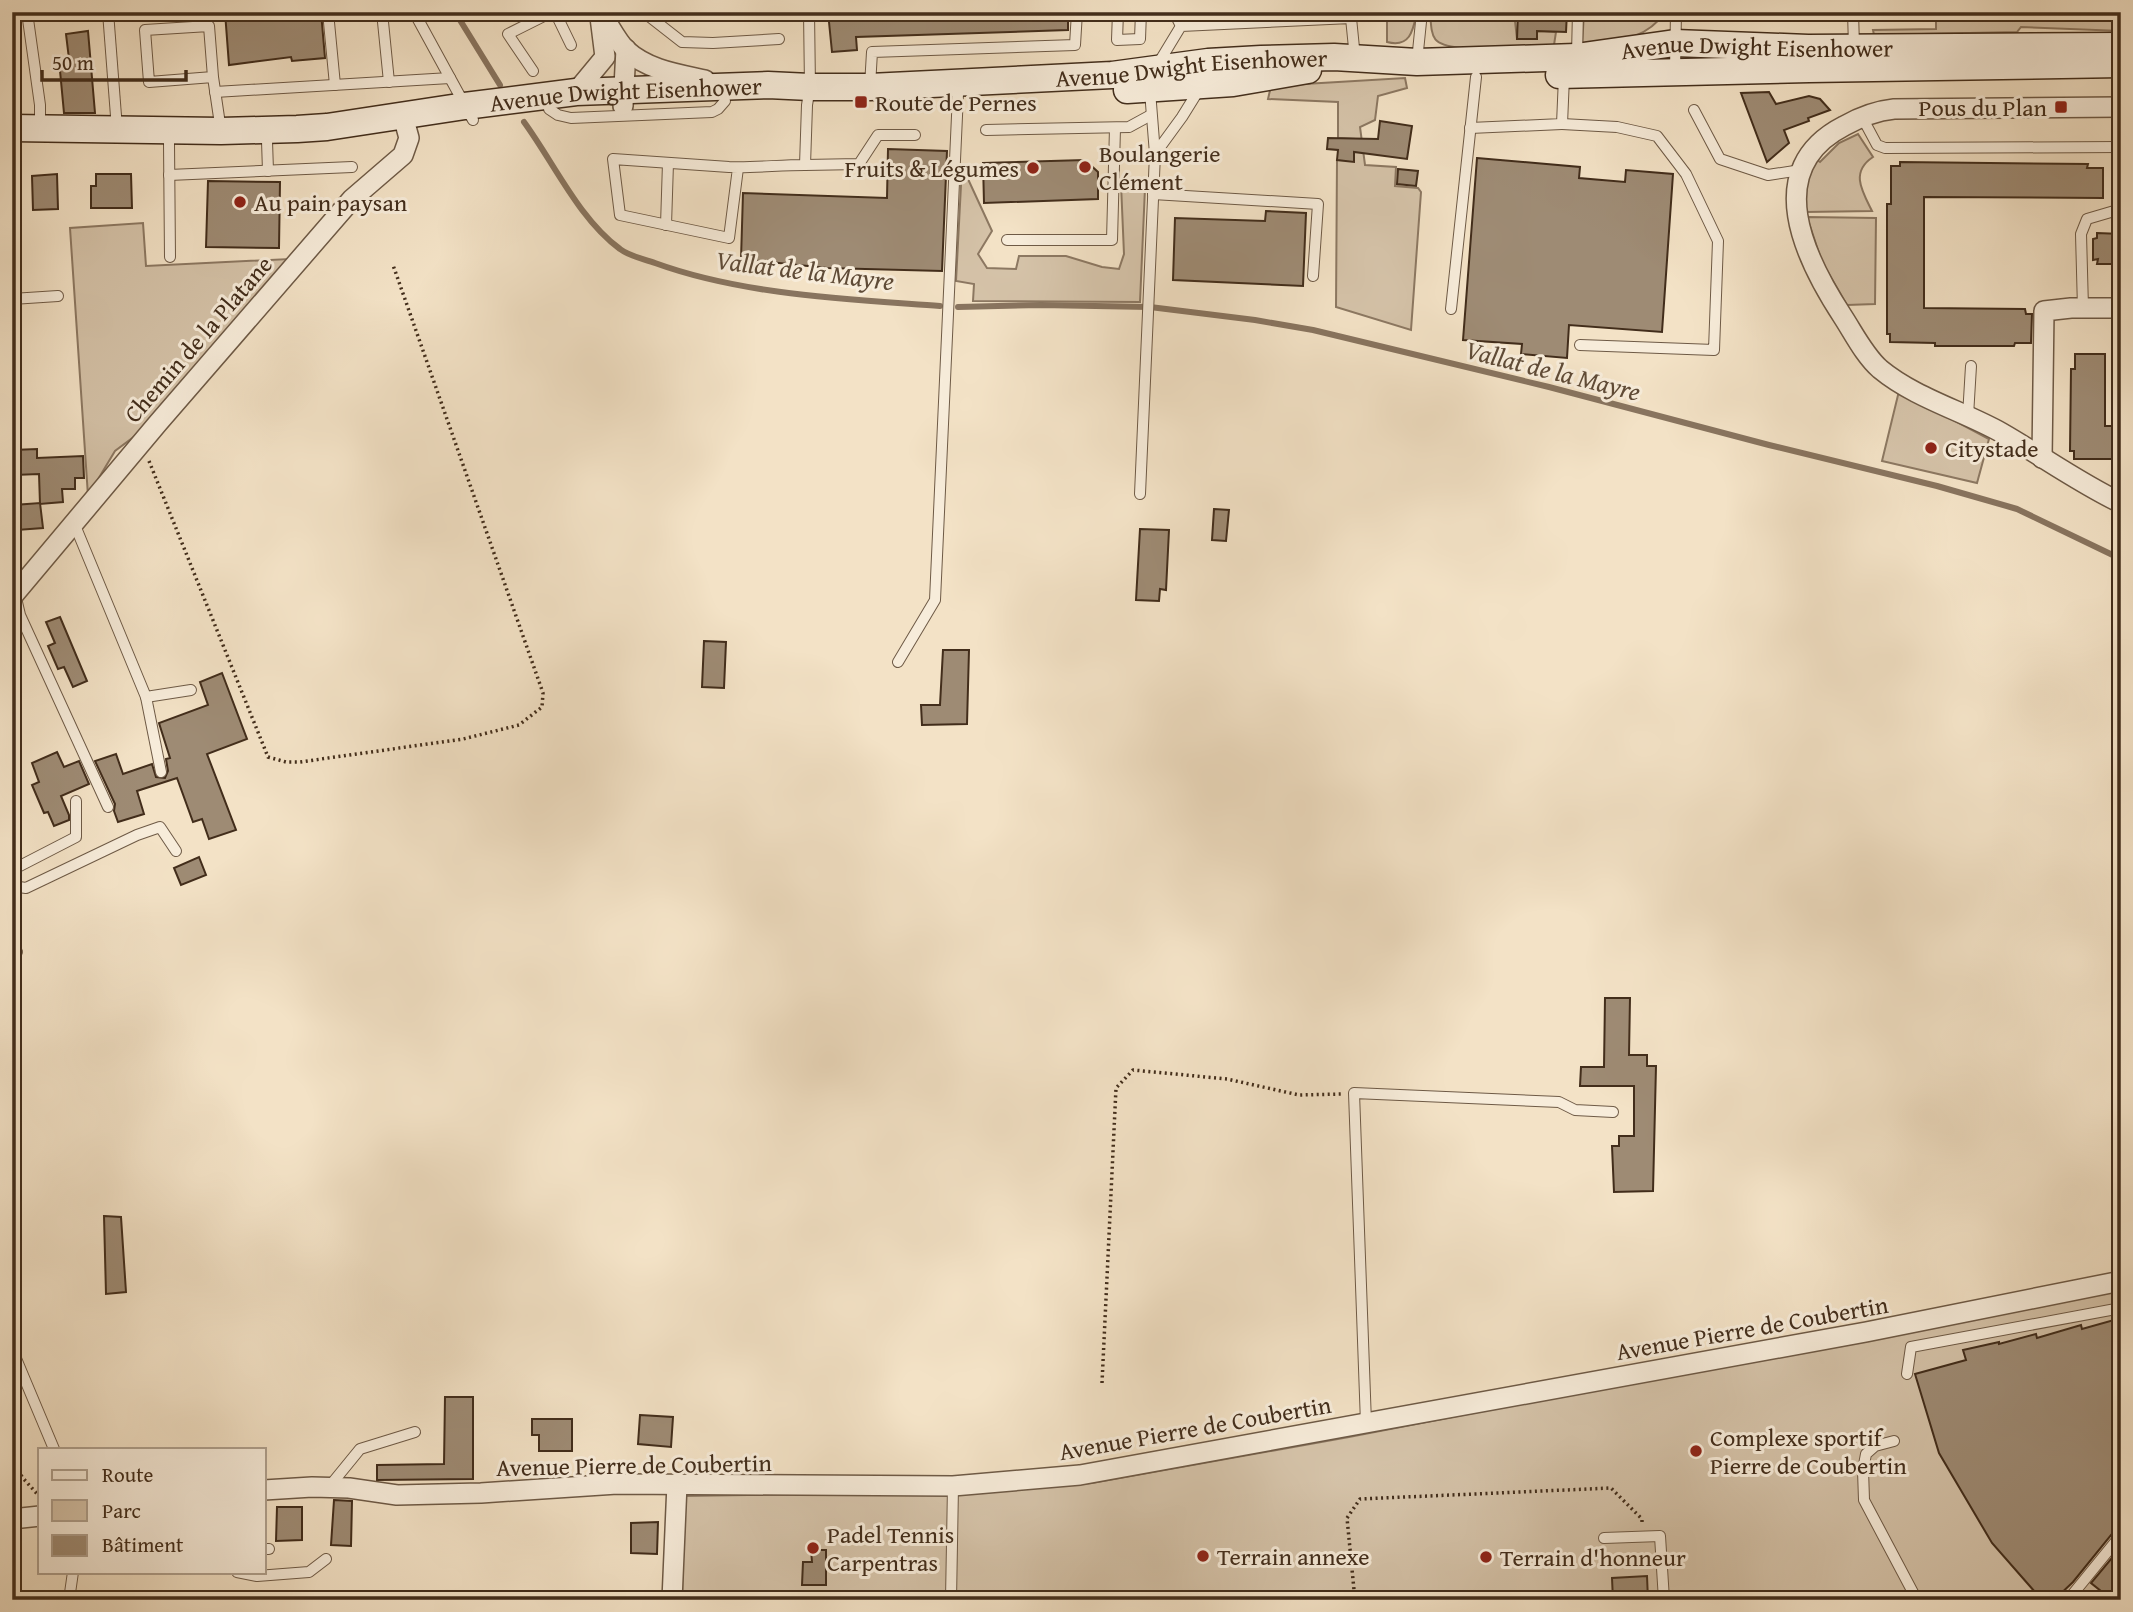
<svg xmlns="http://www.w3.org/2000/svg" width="2133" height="1612" font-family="'Gentium Book Plus',serif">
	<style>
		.green { fill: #d5c3a9; stroke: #8c7862; stroke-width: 2 }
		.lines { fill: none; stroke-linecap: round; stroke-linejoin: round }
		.stream { stroke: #88745f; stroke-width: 6 }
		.building { fill: #9e8b74; stroke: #422d1b; stroke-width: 2 }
		.service-casing { stroke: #6e5a46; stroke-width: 12 }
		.minor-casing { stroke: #6e5a46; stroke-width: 22 }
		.secondary-casing { stroke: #422d1b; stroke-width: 29 }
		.path { stroke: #422d1b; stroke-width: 3.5; stroke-dasharray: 2 3.5; stroke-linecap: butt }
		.service { stroke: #f7ecda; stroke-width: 10 }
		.minor { stroke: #f7ecda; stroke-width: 19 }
		.secondary { stroke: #f7ecda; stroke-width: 26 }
		.poi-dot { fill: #8f2418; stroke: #f7ecda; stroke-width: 2.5 }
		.labels { text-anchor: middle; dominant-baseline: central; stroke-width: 6; stroke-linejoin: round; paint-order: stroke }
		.street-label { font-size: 24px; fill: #422d1b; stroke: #f7ecda }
		.poi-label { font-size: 24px; fill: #422d1b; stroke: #f7ecda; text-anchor: start }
		.water-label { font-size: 26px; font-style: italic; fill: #5f4b37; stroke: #f7ecda }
	</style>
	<rect width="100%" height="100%" fill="#f3e2c6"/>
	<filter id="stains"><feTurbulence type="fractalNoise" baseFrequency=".00286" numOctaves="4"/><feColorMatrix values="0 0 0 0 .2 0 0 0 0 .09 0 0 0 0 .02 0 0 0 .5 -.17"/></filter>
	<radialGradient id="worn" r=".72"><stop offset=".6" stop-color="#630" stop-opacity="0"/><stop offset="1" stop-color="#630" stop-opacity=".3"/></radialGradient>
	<g class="green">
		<path d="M1387,12H1417C1413,31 1410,48 1387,42Z"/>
		<path d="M1430,12H1514L1517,39H1536L1537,31L1556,32L1554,45L1460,48C1431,44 1432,39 1430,12Z"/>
		<path d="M1584,12H1665C1646,41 1613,42 1582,47Z"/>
		<polygon points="1936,12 2121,12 2121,31 2021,27 2017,32 1874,35 1873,30 1936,29"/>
		<polygon points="1405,78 1407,88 1378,96 1375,120 1360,127 1365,165 1396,167 1395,186 1418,188 1421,192 1411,330 1336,307 1337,160 1354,139 1338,138 1338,102 1268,99 1271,86"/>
		<path d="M1858,134L1873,157C1850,172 1862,191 1872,211L1806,212L1805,184L1816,159L1820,162L1839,143Z"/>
		<polygon points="962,166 992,231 978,254 987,268 1016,269 1019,256 1066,256 1102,267 1119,269 1124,254 1121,184 1145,188 1140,302 973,301 974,284 956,281"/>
		<polygon points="1807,217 1876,218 1875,304 1847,305 1822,262"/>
		<polygon points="143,223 146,266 289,259 147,427 115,451 88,496 70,228"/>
		<polygon points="1899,391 1989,439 1977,483 1882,461"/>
		<polygon points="2121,1287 2121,1600 682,1600 684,1496 998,1491 1092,1483 1349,1437"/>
	</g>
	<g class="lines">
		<g class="stream">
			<polyline points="455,12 500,85"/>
			<path d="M524,122C554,163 579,219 620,249C629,256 644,259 655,263C743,295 846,299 940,306"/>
			<polyline points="958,307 1041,305 1150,307 1255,320 1313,330 1549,387 1769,445 1937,486 2017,509 2121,559"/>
		</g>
	</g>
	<g class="building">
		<polygon points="225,12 321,12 325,58 292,61 291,57 229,65"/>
		<polygon points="828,12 1068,12 1068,30 856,37 857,50 832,52"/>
		<polygon points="1518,12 1567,12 1566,32 1537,31 1537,39 1517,39"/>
		<polygon points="88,31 95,113 64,113 59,60 69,59 66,34"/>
		<polygon points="1769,92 1776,104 1809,96 1820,99 1830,110 1808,118 1809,121 1784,130 1789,143 1767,162 1741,93"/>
		<polygon points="1380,121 1412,126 1407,159 1354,152 1354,162 1337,160 1338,150 1327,149 1328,138 1378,139"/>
		<polygon points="888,149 947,151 942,271 827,268 741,259 743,193 887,198"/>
		<polygon points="1477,158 1580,167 1579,178 1625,182 1626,170 1673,174 1662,332 1569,325 1567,358 1521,354 1522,344 1463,340"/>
		<polygon points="1085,160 1098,172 1098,199 984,203 983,163"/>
		<polygon points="1900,162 2088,164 2087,168 2103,168 2103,198 1924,197 1924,308 2025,309 2026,314 2032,314 2031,343 2015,343 2014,346 1935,346 1935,343 1890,342 1890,334 1887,334 1887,204 1891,204 1891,166 1900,166"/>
		<polygon points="1398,169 1418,171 1416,186 1397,184"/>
		<polygon points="57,174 58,209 33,210 32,176"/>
		<polygon points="96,174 131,174 132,208 91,208 91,186 96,186"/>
		<polygon points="208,181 280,182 279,248 206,247"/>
		<polygon points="1266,211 1306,213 1303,286 1173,280 1175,218 1265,221"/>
		<polygon points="2097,233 2121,234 2121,264 2097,264 2098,259 2093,260 2093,239 2097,238"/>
		<polygon points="2075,354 2105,354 2105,426 2121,426 2121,459 2074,459 2074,451 2070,451 2071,369 2075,369"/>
		<polygon points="37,449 37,458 83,456 84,478 75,478 75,489 62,489 63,502 40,504 39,474 14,475 13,450"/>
		<polygon points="40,503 43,528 17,530 14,505"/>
		<polygon points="1214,509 1229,510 1226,541 1212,540"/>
		<polygon points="1140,529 1169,530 1166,590 1160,589 1159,601 1136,600"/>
		<polygon points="60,617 87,681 73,687 64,667 58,669 48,646 55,643 46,622"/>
		<polygon points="704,641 726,642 724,688 702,687"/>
		<polygon points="943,650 969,650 967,724 922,725 921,705 940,705"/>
		<polygon points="222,673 247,739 207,754 236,830 209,839 202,819 193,822 177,778 137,791 144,814 118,822 114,811 115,804 95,761 116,754 123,774 152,764 156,777 165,778 168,771 166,759 170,758 159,723 208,705 200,682"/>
		<polygon points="57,752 64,767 79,761 89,784 61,796 69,815 69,820 54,826 48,812 44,813 32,785 39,782 32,763"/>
		<polygon points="199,857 206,875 181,885 174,868"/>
		<polygon points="1605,998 1630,998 1629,1055 1647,1055 1647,1066 1656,1066 1653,1191 1614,1192 1612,1146 1619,1146 1619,1136 1634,1136 1634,1086 1580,1086 1581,1067 1604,1067"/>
		<polygon points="104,1216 121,1217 126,1292 106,1294"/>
		<polygon points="2121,1318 2121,1528 2115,1530 2073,1582 2054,1600 2042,1600 1992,1543 1939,1453 1915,1374 1966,1360 1963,1350 1999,1342 1999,1344 2036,1334 2037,1338 2081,1325 2082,1329"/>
		<polygon points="445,1397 473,1397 473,1479 377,1480 377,1465 444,1464"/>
		<polygon points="640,1415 673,1417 671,1447 638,1444"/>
		<polygon points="532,1419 572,1419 572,1451 539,1451 539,1435 532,1435"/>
		<polygon points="334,1500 352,1501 351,1546 331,1545"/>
		<polygon points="277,1507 302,1507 302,1540 276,1541"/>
		<polygon points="658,1522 657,1554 631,1553 631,1523"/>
		<polygon points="2121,1547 2121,1587 2111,1599 2091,1583"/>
		<polygon points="811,1550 826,1550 826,1585 802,1585 803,1562 812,1562"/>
		<polygon points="1647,1576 1648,1600 1613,1600 1612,1578"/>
	</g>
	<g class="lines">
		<g class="service-casing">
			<g id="service">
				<polyline points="27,12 40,105 40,128"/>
				<polyline points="108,12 117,129"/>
				<polyline points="328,12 335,85"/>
				<polyline points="382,12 389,82"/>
				<polyline points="414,12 473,120"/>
				<polyline points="555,12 571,45"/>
				<polyline points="648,12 650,17 682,42 713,43 779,39"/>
				<polyline points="1118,12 1117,40 1140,39 1141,12"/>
				<polyline points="1174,12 1181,26"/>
				<polyline points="1853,12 1854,46"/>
				<polyline points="1577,53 1578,12"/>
				<polyline points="1417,61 1422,12"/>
				<polyline points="1158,64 1181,26 1351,18 1355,58"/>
				<polyline points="533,71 508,34 552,12"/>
				<polyline points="1675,71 1676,12"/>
				<polyline points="213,77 149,82 145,30 209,26 213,77 221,131"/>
				<polyline points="870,86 872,52 1075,45 1077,12"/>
				<polyline points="215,92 450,78"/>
				<polyline points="549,109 558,115 571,118 712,112 718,109 725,101"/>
				<polyline points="1694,110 1720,159 1768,175 1801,170"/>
				<polyline points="1862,117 1877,145 1885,148 2121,147"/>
				<polyline points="1562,124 1617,127 1657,136 1686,174 1718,241 1714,350 1580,345"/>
				<polyline points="1470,128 1562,124 1564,77"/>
				<polyline points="986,130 1129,127 1151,115"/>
				<polyline points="267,141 268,171"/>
				<polyline points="169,143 170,257"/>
				<polyline points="1155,154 1182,117 1200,88"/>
				<polyline points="805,165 859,164 878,135 915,135"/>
				<path d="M738,168L729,238L620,215L613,159L729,167C754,168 779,165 805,165L807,105L810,87L809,12"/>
				<polyline points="169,175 352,167"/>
				<polyline points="1153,194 1318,204 1313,276"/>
				<polyline points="666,225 668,163"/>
				<polyline points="1007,240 1112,240 1115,128"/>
				<polyline points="12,299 58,296"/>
				<polyline points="2083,308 2081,234 2087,219 2121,209"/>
				<polyline points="1451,309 1476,77"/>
				<polyline points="1968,416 1971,366"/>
				<polyline points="1140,494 1155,154 1150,91"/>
				<polyline points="74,523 146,697 191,690"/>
				<polyline points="12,560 15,594 20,615 108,807"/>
				<polyline points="898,662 935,600 958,94"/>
				<polyline points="146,697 161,772"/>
				<polyline points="12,870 76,837 76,801"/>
				<polyline points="12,886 26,888 137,835 160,827 176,851"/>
				<polyline points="12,953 17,952"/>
				<polyline points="12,1344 15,1286"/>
				<polyline points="12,1349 54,1449"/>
				<polyline points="1907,1374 1911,1347 2121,1308"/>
				<polyline points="1366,1423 1354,1093 1559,1102 1575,1110 1613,1112"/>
				<polyline points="1894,1441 1875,1446 1866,1454 1863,1470 1864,1500 1917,1600"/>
				<polyline points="329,1487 360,1449 415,1432"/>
				<polyline points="1604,1538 1660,1536 1664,1600"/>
				<polyline points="264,1549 269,1549"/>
				<polyline points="237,1572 257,1576 309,1572 326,1559"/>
				<polyline points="69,1600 73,1572"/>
				<polyline points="951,1600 953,1486"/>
				<polyline points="2068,1600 2121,1535"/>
			</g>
		</g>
		<g class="minor-casing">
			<g id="minor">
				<path d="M600,12C609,24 616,40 626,50C648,70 677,74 705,80"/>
				<polyline points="576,92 605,57 600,17"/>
				<polyline points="623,106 626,49"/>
				<path d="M2121,107L1894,109C1875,111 1860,117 1844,126C1760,169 1805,259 1843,317C1854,334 1865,356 1880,369C1915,398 1963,411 2002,433C2042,456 2079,483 2121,503"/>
				<polyline points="2042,458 2044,311 2071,308 2121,308"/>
				<polyline points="12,597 158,423 352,199 403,155 409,138 403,116"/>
				<polyline points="264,1490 312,1487 349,1488 397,1495 481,1493 617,1484 953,1486 1080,1475 1866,1332 2121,1281"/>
				<polyline points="12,1519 40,1516"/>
				<polyline points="672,1600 677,1484"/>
			</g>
		</g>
		<g class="secondary-casing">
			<g id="secondary">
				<polyline points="1559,75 1809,69 2121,64"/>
				<polyline points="1127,90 1233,83 1308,70"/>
				<path id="s1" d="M12,128L221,131L297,129L327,127L465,106L576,92L768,85L810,87H870L1112,75L1208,62L1261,59L1334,57L1417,62L1576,57L1675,43L1808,48L2121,46"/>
			</g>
		</g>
		<g class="path">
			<polyline points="149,461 268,757 286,762 300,762 463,739 519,725 542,707 543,693 393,265"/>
			<polyline points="1102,1383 1116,1088 1133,1070 1227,1079 1299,1095 1341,1094"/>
			<polyline points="12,1455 22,1477 39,1496"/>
			<polyline points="1355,1600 1347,1518 1360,1499 1611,1488 1642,1519 1642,1523"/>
		</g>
		<use href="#service" class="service"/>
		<use href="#minor" class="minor"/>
		<use href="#secondary" class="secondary"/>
	</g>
	<g class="poi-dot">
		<rect x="854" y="95" width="14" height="14" rx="3.5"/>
		<rect x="2054" y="100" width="14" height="14" rx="3.5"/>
		<circle cx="1085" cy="167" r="7"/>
		<circle cx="1033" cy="168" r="7"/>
		<circle cx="240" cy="202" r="7"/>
		<circle cx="1931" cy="448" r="7"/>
		<circle cx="1696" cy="1451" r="7"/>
		<circle cx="813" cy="1548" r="7"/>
		<circle cx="1203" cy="1556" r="7"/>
		<circle cx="1486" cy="1557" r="7"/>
	</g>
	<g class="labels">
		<g class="street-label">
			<text stroke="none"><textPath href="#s1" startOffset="1750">Avenue Dwight Eisenhower</textPath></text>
			<text stroke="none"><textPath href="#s1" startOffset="1183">Avenue Dwight Eisenhower</textPath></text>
			<text stroke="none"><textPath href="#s1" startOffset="616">Avenue Dwight Eisenhower</textPath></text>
			<text transform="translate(198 339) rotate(-49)">Chemin de la Platane</text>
			<text transform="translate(1752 1328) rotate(-10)">Avenue Pierre de Coubertin</text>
			<text transform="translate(1195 1428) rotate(-10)">Avenue Pierre de Coubertin</text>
			<text transform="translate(634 1465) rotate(-1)">Avenue Pierre de Coubertin</text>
		</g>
		<g class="poi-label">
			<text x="875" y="102">Route de Pernes</text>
			<text x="2047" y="107" text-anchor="end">Pous du Plan</text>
			<text x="1099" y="153">Boulangerie<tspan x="1099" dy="28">Clément</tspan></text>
			<text x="1019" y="168" text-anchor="end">Fruits &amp; Légumes</text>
			<text x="254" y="202">Au pain paysan</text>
			<text x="1945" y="448">Citystade</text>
			<text x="1710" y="1437">Complexe sportif<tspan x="1710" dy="28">Pierre de Coubertin</tspan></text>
			<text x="827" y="1534">Padel Tennis<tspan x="827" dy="28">Carpentras</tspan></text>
			<text x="1217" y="1556">Terrain annexe</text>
			<text x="1500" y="1557">Terrain d'honneur</text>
		</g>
		<g class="water-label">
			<text transform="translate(805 270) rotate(7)">Vallat de la Mayre</text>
			<text transform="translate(1553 370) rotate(14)">Vallat de la Mayre</text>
		</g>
	</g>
	<rect width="2133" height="1612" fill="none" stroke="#f3e2c6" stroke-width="42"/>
	<rect x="14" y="14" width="2105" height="1584" fill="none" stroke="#422d1b" stroke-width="3.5"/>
	<rect x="21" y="21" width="2091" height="1570" fill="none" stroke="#422d1b" stroke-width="2"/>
	<rect x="38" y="1448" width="228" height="126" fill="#f7ecda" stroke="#afa08e" stroke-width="2"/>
	<rect x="52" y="1470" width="35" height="10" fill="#f7ecda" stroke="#afa08e" stroke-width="2"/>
	<text x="102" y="1482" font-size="21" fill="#422d1b">Route</text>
	<rect x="52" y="1500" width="35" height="21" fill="#d5c3a9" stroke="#afa08e" stroke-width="2"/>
	<text x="102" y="1518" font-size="21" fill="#422d1b">Parc</text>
	<rect x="52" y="1535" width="35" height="21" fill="#9e8b74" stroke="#afa08e" stroke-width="2"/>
	<text x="102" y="1552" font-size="21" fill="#422d1b">Bâtiment</text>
	<path d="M42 70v10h144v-10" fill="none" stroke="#422d1b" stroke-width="3.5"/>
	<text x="52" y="70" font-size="21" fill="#422d1b" stroke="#f7ecda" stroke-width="5" paint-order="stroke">50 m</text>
	<rect width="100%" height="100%" filter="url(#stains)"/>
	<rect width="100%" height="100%" fill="url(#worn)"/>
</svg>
